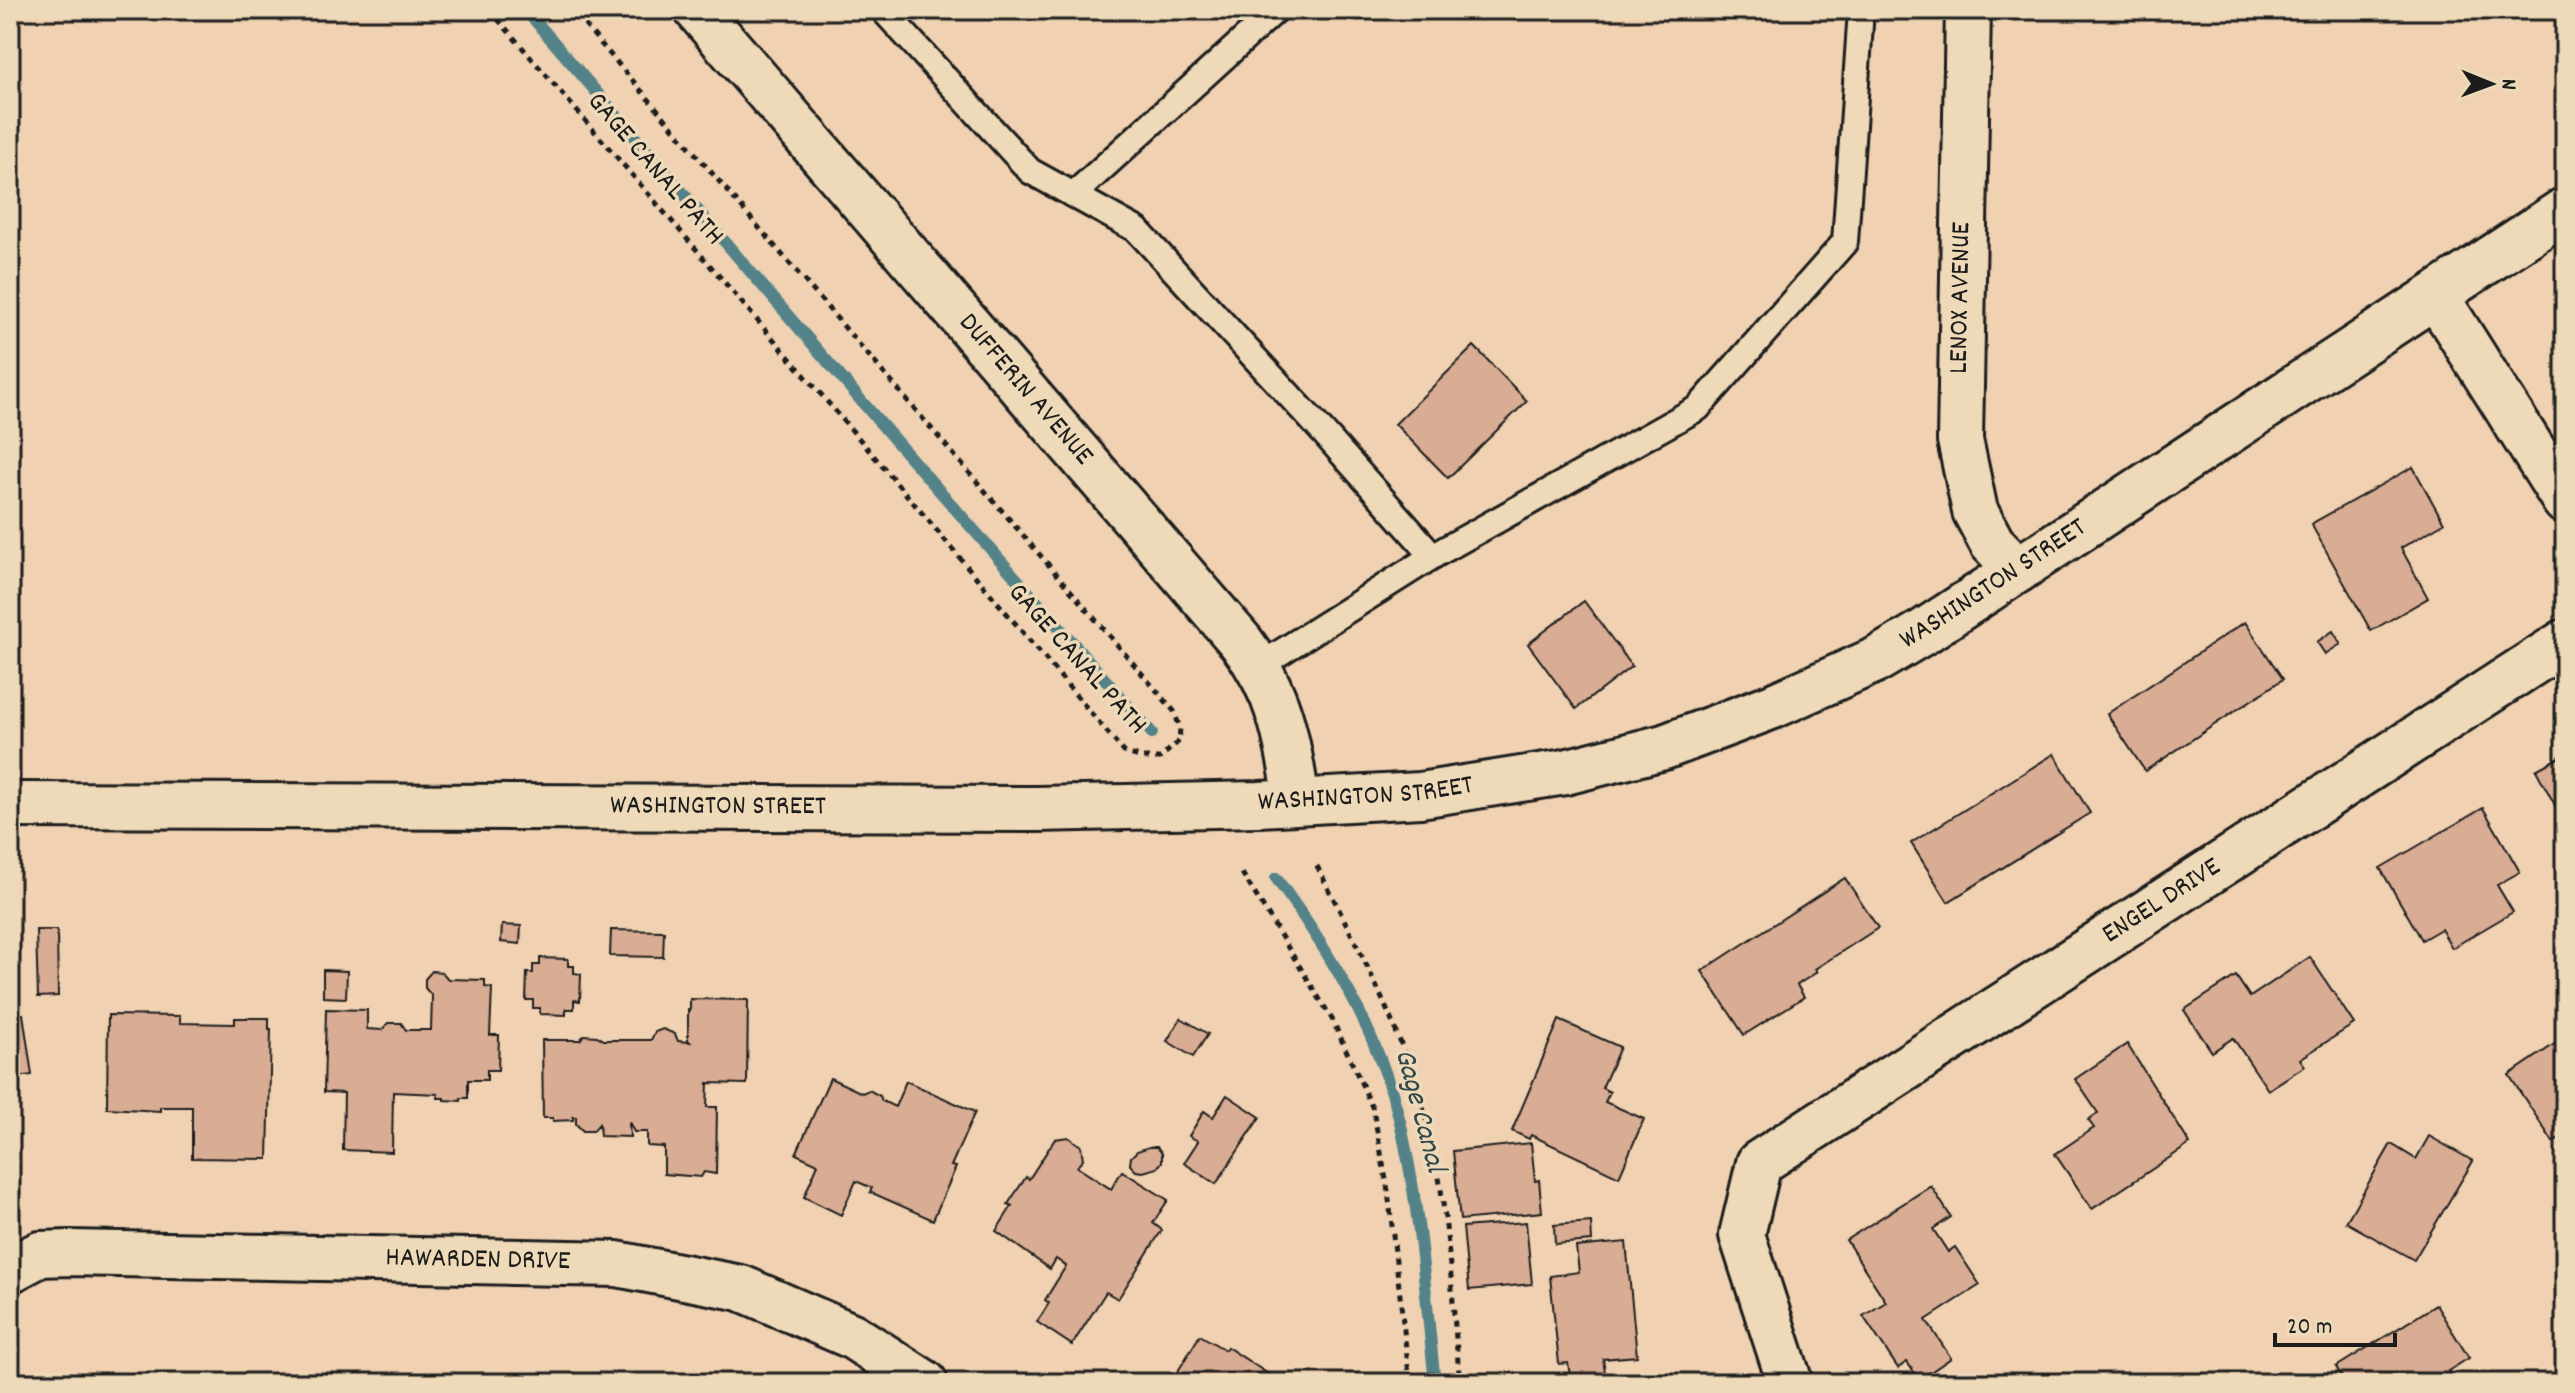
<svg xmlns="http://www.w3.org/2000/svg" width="2575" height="1393" font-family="Dekko,sans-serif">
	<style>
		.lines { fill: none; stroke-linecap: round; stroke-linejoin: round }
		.stream { stroke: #538389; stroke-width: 12 }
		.building { fill: #d9ac94; stroke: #1c1c1c; stroke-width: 2 }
		.service-casing { stroke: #1c1c1c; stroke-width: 30 }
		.minor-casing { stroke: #1c1c1c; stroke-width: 50 }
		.secondary-casing { stroke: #1c1c1c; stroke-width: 50 }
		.path { stroke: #1c1c1c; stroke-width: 5; stroke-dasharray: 6 6; stroke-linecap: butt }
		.service { stroke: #eedab8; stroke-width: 24 }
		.minor { stroke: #eedab8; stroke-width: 44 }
		.secondary { stroke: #eedab8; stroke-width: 44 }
		.labels { text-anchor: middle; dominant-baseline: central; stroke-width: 7; stroke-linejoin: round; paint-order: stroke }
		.street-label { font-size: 28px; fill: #1c1c1c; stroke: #eedab8 }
		.water-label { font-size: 30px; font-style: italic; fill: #33474a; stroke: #eedab8 }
	</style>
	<rect width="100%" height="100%" fill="#f0d2b2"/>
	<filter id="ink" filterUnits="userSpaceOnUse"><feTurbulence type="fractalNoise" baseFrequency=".0125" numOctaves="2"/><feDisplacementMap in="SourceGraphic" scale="16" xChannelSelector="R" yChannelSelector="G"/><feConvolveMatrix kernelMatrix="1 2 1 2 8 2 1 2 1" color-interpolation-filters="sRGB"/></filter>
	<g filter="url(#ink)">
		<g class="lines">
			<g class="stream">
				<polyline points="526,10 894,439 1152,733"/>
				<path d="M1276,878C1333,956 1385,1043 1404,1140C1421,1220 1426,1302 1435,1383"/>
			</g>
		</g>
		<g class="building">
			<polygon points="1474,346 1527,401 1448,478 1395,424"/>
			<polygon points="2413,467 2444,523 2401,548 2428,598 2371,631 2311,524"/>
			<polygon points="1584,601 1632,666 1576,709 1528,644"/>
			<polygon points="2245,622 2283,679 2145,771 2107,714"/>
			<polygon points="2333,631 2341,644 2325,654 2317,642"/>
			<polygon points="2054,754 2090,813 1948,902 1911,843"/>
			<polygon points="2565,754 2565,819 2563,820 2536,770"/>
			<polygon points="2483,808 2520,872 2497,885 2513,912 2452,948 2441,929 2422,940 2380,868"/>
			<polygon points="1845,878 1878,928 1815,969 1817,972 1797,985 1804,997 1744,1035 1702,971"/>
			<polygon points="502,925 521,926 520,944 501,942"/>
			<polygon points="36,930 57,930 58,996 38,997"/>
			<polygon points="611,930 664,931 663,957 610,956"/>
			<polygon points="2310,957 2354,1024 2300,1059 2305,1066 2268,1090 2233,1038 2212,1052 2184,1010 2236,976 2250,997"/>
			<polygon points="540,958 568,959 568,966 574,966 574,973 581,974 580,1001 574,1000 574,1009 566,1009 566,1015 540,1014 540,1008 533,1008 533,1000 526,1000 527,973 533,973 533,965 540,965"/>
			<polygon points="323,970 347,971 346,998 323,997"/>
			<polygon points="432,971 442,972 448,979 485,980 485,987 492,988 490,1035 499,1035 498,1070 487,1070 487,1080 468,1080 468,1098 461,1098 461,1101 444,1100 444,1098 438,1098 438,1094 393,1092 392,1152 343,1150 344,1093 324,1092 326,1009 367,1010 367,1029 382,1030 388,1023 401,1023 406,1030 431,1030 432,996 425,988 425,979"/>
			<polygon points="690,999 748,1000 747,1084 708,1083 707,1107 717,1107 716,1174 704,1172 701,1177 664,1174 664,1147 647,1146 647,1132 634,1132 629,1122 630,1137 600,1136 599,1124 593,1131 583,1131 576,1124 576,1117 573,1117 573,1120 553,1121 553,1118 543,1118 542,1040 580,1040 584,1035 597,1036 604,1040 651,1040 655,1032 663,1029 675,1034 678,1041 690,1042 688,1040 688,1010 690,1011"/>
			<polygon points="23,1014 32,1075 10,1078 10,1015"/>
			<polygon points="108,1015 180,1016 180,1023 235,1024 235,1018 269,1018 269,1029 271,1029 268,1159 192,1158 192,1107 160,1107 160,1111 107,1108"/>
			<polygon points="1181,1018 1208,1034 1193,1057 1167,1041"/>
			<polygon points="1559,1020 1620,1047 1602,1088 1610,1092 1605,1102 1644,1119 1619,1177 1531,1135 1529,1139 1512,1131"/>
			<polygon points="2565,1029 2565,1134 2553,1142 2509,1075 2562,1039 2559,1033"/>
			<polygon points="2127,1044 2190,1144 2092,1209 2055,1154 2094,1128 2088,1120 2098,1113 2075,1079"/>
			<polygon points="830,1078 862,1093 869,1090 880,1096 882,1101 895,1107 906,1081 975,1112 951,1166 956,1167 933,1220 870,1192 872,1188 856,1181 841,1215 804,1197 818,1164 796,1154"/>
			<polygon points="1227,1095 1260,1117 1216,1184 1184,1163 1198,1141 1189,1136 1204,1111 1213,1117"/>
			<polygon points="2429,1136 2473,1161 2414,1260 2346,1222 2391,1144 2416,1159"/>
			<polygon points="1068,1137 1081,1146 1083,1159 1077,1167 1111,1189 1122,1171 1168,1200 1153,1223 1162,1230 1118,1299 1106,1292 1072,1345 1037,1322 1049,1303 1045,1300 1066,1266 1056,1259 1050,1269 996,1231 1012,1206 1008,1204 1026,1177 1029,1179 1055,1139"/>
			<polygon points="1531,1143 1535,1181 1539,1180 1542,1212 1460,1220 1453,1151"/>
			<polygon points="1149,1147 1157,1147 1162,1153 1162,1162 1157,1168 1143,1172 1136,1171 1130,1165 1131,1157 1137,1151"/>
			<polygon points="1931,1186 1951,1217 1933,1229 1948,1252 1955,1247 1980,1285 1926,1320 1951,1358 1919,1380 1907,1362 1898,1368 1863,1316 1886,1302 1846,1240"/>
			<polygon points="1526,1222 1532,1284 1469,1290 1463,1227"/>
			<polygon points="1591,1222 1592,1241 1555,1244 1554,1225"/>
			<polygon points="1626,1242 1637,1356 1603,1359 1605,1372 1596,1382 1580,1383 1570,1376 1568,1363 1559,1364 1550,1276 1579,1272 1576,1247"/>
			<polygon points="2436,1305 2469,1358 2448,1371 2456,1383 2346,1383 2336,1367"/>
			<polygon points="1200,1335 1225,1350 1227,1347 1282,1383 1175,1383 1172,1381"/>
		</g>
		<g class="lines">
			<g class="service-casing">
				<g id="service">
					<polyline points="883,10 1030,171 1137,230 1323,432 1433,556"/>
					<polyline points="1073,195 1276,10"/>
					<polyline points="1259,666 1433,556 1698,408 1845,242 1861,10"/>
				</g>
			</g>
			<g class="minor-casing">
				<g id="minor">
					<path id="s1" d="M697,10L1241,642C1280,693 1287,738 1297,800"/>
					<polyline points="1968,10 1960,440 1975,511 1992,543 2018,570"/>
					<polyline points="2436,296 2565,501"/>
					<path id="s2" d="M10,1270L40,1254L70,1253L617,1264L741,1288L852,1336L925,1383"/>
					<path id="s3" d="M1790,1383L1742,1235L1759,1163L2565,642"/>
				</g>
			</g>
			<g class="secondary-casing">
				<g id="secondary">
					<path id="s4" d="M10,805L1037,809L1259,804L1420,795L1565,772L1664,747L1773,706L1878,659L1925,631L2565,210"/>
				</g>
			</g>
			<g class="path">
				<polyline points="490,10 862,442 1124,752 1142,758 1160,758 1179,741 1180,728 1174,711 572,10"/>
				<path d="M1317,866C1363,957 1411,1047 1433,1147C1450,1224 1452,1305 1460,1383"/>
				<polyline points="1242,873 1332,1019 1373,1109 1388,1191 1410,1383"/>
			</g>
			<use href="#service" class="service"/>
			<use href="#minor" class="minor"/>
			<use href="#secondary" class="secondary"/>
		</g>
	</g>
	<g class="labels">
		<g class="street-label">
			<text transform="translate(654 170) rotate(49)">GAGE CANAL PATH</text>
			<text transform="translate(1962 298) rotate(-89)">LENOX AVENUE</text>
			<text stroke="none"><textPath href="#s1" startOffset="502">DUFFERIN AVENUE</textPath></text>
			<text stroke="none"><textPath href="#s4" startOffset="2028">WASHINGTON STREET</textPath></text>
			<text transform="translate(1076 660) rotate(48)">GAGE CANAL PATH</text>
			<text stroke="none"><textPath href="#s4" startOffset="1356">WASHINGTON STREET</textPath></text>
			<text stroke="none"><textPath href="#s4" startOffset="708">WASHINGTON STREET</textPath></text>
			<text stroke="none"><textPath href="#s3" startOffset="710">ENGEL DRIVE</textPath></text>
			<text stroke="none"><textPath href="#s2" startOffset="472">HAWARDEN DRIVE</textPath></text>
		</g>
		<g class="water-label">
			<text transform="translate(1418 1111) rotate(75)">Gage Canal</text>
		</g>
	</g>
	<rect width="2575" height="1393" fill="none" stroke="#eedab8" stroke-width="40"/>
	<rect x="20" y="20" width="2535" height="1353" fill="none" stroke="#1c1c1c" stroke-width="3" filter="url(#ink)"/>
	<g transform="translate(2491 84) rotate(91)" stroke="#eedab8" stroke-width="6" paint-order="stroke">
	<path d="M0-6L14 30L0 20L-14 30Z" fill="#1c1c1c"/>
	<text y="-12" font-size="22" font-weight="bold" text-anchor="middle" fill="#1c1c1c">N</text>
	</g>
	<path d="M2275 1333v12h120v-12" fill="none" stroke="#1c1c1c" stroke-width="4"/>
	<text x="2287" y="1333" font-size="24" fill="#1c1c1c" stroke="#eedab8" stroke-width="6" paint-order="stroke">20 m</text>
</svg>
